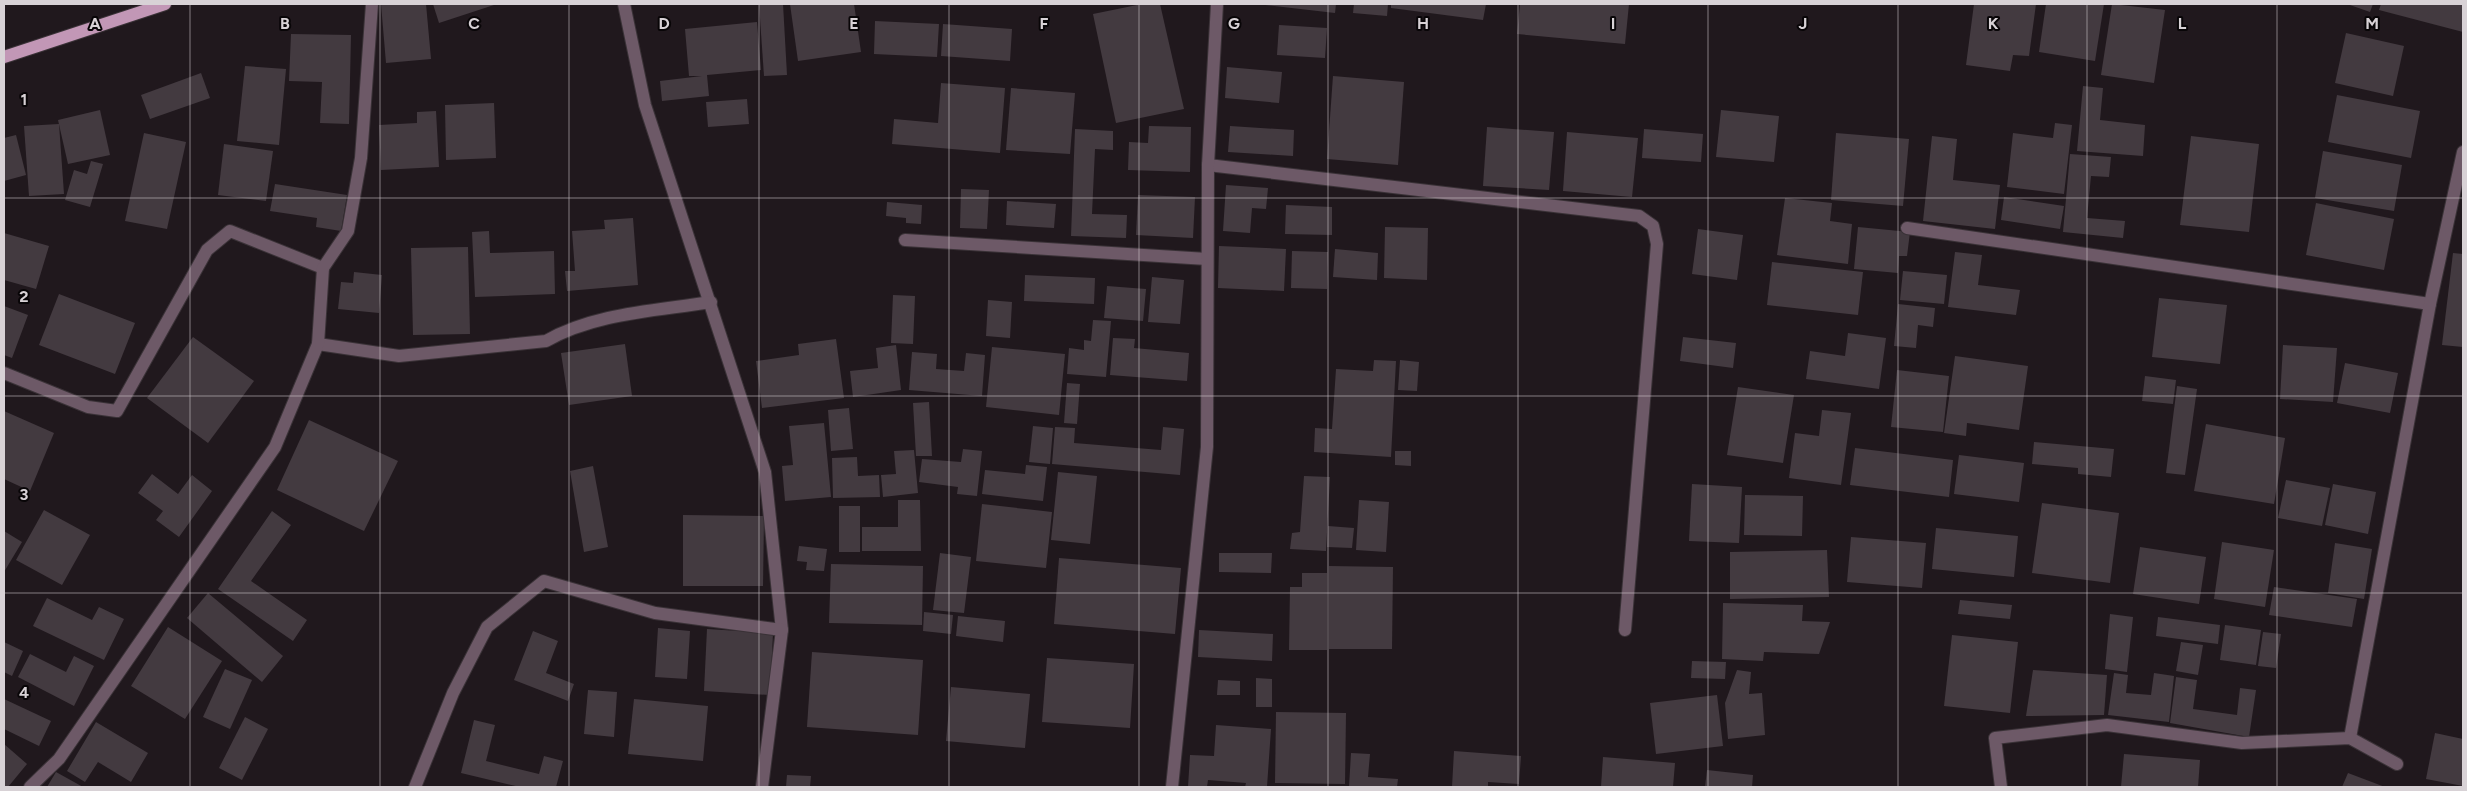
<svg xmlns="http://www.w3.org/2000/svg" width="2467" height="791" font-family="Figtree,sans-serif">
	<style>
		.building { fill: #433a40 }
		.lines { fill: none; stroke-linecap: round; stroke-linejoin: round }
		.minor-casing { stroke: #3a3237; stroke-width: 14 }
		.major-casing { stroke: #3a3237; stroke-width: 14 }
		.minor { stroke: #6d5967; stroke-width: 12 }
		.major { stroke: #c297b6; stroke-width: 12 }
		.grid { fill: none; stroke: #d8d2d6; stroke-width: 1; stroke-opacity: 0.55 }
		.grid-label { font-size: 16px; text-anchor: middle; font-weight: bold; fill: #d8d2d6; stroke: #080507; stroke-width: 4; stroke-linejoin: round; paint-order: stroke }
	</style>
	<rect width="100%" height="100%" fill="#20181d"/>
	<g class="building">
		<polygon points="381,4 426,4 431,59 386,63"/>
		<polygon points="433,4 497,4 439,23"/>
		<polygon points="759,4 783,4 787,75 764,76"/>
		<polygon points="790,4 854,4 861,52 798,61"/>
		<polygon points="1142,4 1160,4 1184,109 1116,123 1093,14"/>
		<polygon points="1256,4 1336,4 1335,13"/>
		<polygon points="1354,4 1388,4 1387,16 1353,13"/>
		<polygon points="1391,4 1486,4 1483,20 1391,8"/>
		<polygon points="1520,4 1629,4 1625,44 1517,34"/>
		<polygon points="1974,4 2036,4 2029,56 2013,55 2010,71 1966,65"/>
		<polygon points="2046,4 2104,4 2095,61 2039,52"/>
		<polygon points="2112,4 2165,10 2154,83 2101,75"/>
		<polygon points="2347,4 2373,4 2370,12"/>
		<polygon points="2381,4 2463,4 2463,32 2379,10"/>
		<polygon points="875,21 939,24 937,57 874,54"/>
		<polygon points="757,22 761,70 707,75 709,96 662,101 660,81 702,76 689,76 685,29"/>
		<polygon points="943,24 1012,29 1010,61 941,56"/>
		<polygon points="1279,25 1327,28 1325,58 1277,55"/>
		<polygon points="2346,33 2404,46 2393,96 2335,83"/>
		<polygon points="291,34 351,35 349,124 320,123 322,82 289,81"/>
		<polygon points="245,66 286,69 279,145 237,141"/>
		<polygon points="1227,67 1282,72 1279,103 1225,98"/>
		<polygon points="201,73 210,98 150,119 141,95"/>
		<polygon points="1333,76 1404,82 1398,165 1327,159"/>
		<polygon points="941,83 1005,88 1000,153 892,144 894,119 938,123"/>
		<polygon points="2083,86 2103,88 2100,120 2145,125 2143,156 2077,151"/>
		<polygon points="1011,88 1075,93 1070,154 1006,150"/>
		<polygon points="2337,95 2420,111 2411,158 2328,142"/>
		<polygon points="747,99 749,124 708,127 706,102"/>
		<polygon points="494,103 496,158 446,160 445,105"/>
		<polygon points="100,110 110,155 68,164 58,120"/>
		<polygon points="1721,110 1779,116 1774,162 1716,157"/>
		<polygon points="436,111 439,167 381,170 379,125 417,123 417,112"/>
		<polygon points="2055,123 2072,125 2064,194 2007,187 2013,133 2053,138"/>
		<polygon points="59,124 64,194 29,196 24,126"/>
		<polygon points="1149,126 1191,127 1190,172 1128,170 1129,142 1148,143"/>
		<polygon points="1230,126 1294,130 1293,156 1228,152"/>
		<polygon points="1487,127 1554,132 1549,190 1483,186"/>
		<polygon points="1075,129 1113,131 1113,150 1095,149 1092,214 1127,215 1126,238 1071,236"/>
		<polygon points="1644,129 1703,134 1701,162 1642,158"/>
		<polygon points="1567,132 1638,138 1632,197 1563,191"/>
		<polygon points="144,133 186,142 167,229 125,221"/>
		<polygon points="1836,133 1909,139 1903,206 1831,200"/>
		<polygon points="16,135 26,175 4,181 4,138"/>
		<polygon points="1932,136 1957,139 1953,180 2000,185 1995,229 1923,221"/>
		<polygon points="2191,136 2259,144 2249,232 2180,225"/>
		<polygon points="224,144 273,151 266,201 218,195"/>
		<polygon points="2323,151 2402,165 2394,211 2315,198"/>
		<polygon points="2070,154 2111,157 2109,177 2091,176 2087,218 2125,221 2123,238 2063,232"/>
		<polygon points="91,161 103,164 90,207 65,200 74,170 87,174"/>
		<polygon points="275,184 347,195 341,231 316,227 317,218 270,211"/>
		<polygon points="1226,185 1268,188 1266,209 1252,208 1250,233 1223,231"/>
		<polygon points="961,189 989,190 987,229 960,228"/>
		<polygon points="1138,195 1195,197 1193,238 1136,235"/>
		<polygon points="2004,197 2064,206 2060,229 2001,220"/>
		<polygon points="1785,198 1832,203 1830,221 1852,224 1848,264 1777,255"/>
		<polygon points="1007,201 1056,204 1054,228 1006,225"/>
		<polygon points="887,202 922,205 921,224 906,223 906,218 886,216"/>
		<polygon points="2316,203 2394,219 2384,270 2306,255"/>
		<polygon points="1286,205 1332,207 1332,235 1285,234"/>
		<polygon points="633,218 638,285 567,291 565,271 575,271 572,231 605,229 604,220"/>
		<polygon points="1385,227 1428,228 1427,280 1384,278"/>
		<polygon points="1858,227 1910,232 1907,256 1899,256 1898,273 1854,269"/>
		<polygon points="1698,229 1743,235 1737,280 1692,274"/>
		<polygon points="489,231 490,253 554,251 555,294 475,297 472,232"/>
		<polygon points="4,233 49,246 36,289 4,280"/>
		<polygon points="1219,246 1286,249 1284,291 1218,288"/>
		<polygon points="468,247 470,334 413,335 411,248"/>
		<polygon points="1335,249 1378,253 1377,280 1333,277"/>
		<polygon points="1292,251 1328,252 1327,289 1291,288"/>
		<polygon points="1955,252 1982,255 1978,285 2020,290 2016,315 1948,307"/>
		<polygon points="2453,253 2463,254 2463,347 2442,345"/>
		<polygon points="1772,262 1863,272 1858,315 1767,305"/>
		<polygon points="1903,271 1947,275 1944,304 1900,300"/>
		<polygon points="354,272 382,275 379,313 338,309 341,282 353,283"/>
		<polygon points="1025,275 1095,278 1094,304 1024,301"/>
		<polygon points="1152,277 1184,280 1180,324 1148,322"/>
		<polygon points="1107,286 1146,289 1143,321 1104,318"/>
		<polygon points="59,294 135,323 115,374 39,345"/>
		<polygon points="893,295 915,296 913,344 891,343"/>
		<polygon points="2159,298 2227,305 2220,364 2152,357"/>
		<polygon points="988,300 1012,302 1010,338 986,336"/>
		<polygon points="1898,304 1935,308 1933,327 1918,325 1916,348 1894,346"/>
		<polygon points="4,306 28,315 12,358 4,355"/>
		<polygon points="1093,320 1111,321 1106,377 1067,374 1069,348 1084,350 1084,340 1091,341"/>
		<polygon points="1848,333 1886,338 1879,389 1806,379 1810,351 1845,356"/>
		<polygon points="193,337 254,381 208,443 147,398"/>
		<polygon points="1683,337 1736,343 1733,368 1680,361"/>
		<polygon points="1113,338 1135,339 1134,348 1189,353 1187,381 1110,375"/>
		<polygon points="836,339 844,398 762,408 756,361 799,355 798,344"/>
		<polygon points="625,344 632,396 569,405 561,353"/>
		<polygon points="896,345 901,390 853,397 850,371 878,368 876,348"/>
		<polygon points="2283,345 2337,348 2333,402 2280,399"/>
		<polygon points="992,347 1065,354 1059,415 986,407"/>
		<polygon points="912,352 937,354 936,369 964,371 966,353 985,355 982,396 909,390"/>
		<polygon points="1955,356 2028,366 2019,430 1967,423 1966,436 1944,433"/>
		<polygon points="1374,360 1396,361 1391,457 1314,452 1315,428 1332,429 1336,369 1373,371"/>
		<polygon points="1400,360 1419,362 1417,391 1398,390"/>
		<polygon points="2345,363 2398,373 2390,413 2337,403"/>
		<polygon points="1897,370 1949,376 1943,432 1891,427"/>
		<polygon points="2145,376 2176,380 2173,404 2142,401"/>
		<polygon points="1067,383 1080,384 1077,424 1064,423"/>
		<polygon points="2177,386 2197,389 2185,475 2166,473"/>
		<polygon points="1738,387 1794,395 1783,463 1727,455"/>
		<polygon points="929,402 932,456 916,456 913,403"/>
		<polygon points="849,408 853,449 831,451 828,410"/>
		<polygon points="1822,410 1851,413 1841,485 1789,478 1795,433 1819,436"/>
		<polygon points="4,411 54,433 30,491 4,479"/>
		<polygon points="309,420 398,461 364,531 277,490"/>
		<polygon points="824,423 831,497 785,501 782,466 793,465 789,426"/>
		<polygon points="2206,424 2285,438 2274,504 2194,491"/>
		<polygon points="1033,426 1053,428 1050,464 1029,462"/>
		<polygon points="1055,427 1075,428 1074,443 1161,450 1163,427 1184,429 1180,475 1052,464"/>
		<polygon points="2034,442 2114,449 2111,477 2078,474 2078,468 2032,464"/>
		<polygon points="1855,448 1953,460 1949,497 1850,485"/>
		<polygon points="963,449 982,451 977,496 957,494 958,487 919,482 922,459 961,462"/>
		<polygon points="914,450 918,493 883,497 881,475 896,474 894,451"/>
		<polygon points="1395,451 1411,451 1411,466 1395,465"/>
		<polygon points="1959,455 2024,463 2019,502 1954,494"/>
		<polygon points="857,457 858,476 879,475 880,497 833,498 832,458"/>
		<polygon points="1026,465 1047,467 1043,501 982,494 985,470 1025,474"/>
		<polygon points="593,466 608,547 584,552 570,471"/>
		<polygon points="1058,472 1097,476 1090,544 1051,540"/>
		<polygon points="152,474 178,494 192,475 212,491 179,537 156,520 163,511 138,493"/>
		<polygon points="1304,476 1330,477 1326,551 1290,549 1292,533 1300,532"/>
		<polygon points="2286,480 2330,488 2322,526 2278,518"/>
		<polygon points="1692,484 1742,487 1739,543 1689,541"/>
		<polygon points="2333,484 2376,492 2368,534 2325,525"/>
		<polygon points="1745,495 1803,496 1802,536 1744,535"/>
		<polygon points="898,500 920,500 921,551 862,551 862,527 898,527"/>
		<polygon points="1359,500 1389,502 1386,552 1356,550"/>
		<polygon points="2042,503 2119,513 2110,583 2032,573"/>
		<polygon points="982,504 1052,512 1046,568 976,561"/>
		<rect x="839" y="506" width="21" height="46"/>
		<polygon points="44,510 90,535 62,585 16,560"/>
		<polygon points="272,511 291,525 251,581 307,620 293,641 218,589"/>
		<polygon points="683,515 764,516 763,586 683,586"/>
		<polygon points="1328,526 1354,528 1352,548 1327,547"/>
		<polygon points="1936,528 2018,536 2014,577 1932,569"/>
		<polygon points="4,531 22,542 4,572"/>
		<polygon points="1851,537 1926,543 1922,588 1847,582"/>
		<polygon points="2222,542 2274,550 2265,607 2214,599"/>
		<polygon points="2335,543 2372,549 2364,599 2328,593"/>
		<polygon points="799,546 827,549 824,571 806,570 807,562 797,561"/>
		<polygon points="2140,547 2206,557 2199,604 2133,594"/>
		<polygon points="1827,550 1829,597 1730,599 1730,552"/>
		<polygon points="940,553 971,557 964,613 933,610"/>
		<polygon points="1219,553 1272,553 1271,573 1219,572"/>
		<polygon points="1059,558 1181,568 1175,634 1054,624"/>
		<polygon points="831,564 923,566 922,625 829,623"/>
		<polygon points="1329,566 1393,567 1392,649 1329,649"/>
		<polygon points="1302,573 1327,573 1327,650 1289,650 1290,587 1302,587"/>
		<polygon points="2274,587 2357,599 2352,627 2269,615"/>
		<polygon points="208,593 283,656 262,682 187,618"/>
		<polygon points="47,598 92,620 99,607 124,619 104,660 33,626"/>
		<polygon points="1960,600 2012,605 2010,619 1958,614"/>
		<polygon points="1723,603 1803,605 1802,621 1830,622 1819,654 1764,652 1763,661 1722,659"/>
		<polygon points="924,612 953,615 951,634 923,631"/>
		<polygon points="2110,614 2133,617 2127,672 2105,669"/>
		<polygon points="958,616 1005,621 1003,642 956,636"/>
		<polygon points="2158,617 2220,625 2218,644 2156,636"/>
		<polygon points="2225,625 2261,630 2256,665 2220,660"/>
		<polygon points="168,627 222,661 185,719 131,686"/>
		<polygon points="658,628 690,631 687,679 655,677"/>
		<polygon points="707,629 773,633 770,695 704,691"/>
		<polygon points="1199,630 1273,634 1272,661 1198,657"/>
		<polygon points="533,631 558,641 546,673 574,684 568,701 514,680"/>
		<polygon points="2263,632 2281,634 2276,668 2258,666"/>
		<polygon points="1952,635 2018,642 2010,713 1944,706"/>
		<polygon points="4,642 23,651 12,676 4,672"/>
		<polygon points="2181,642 2203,645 2198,675 2176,671"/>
		<polygon points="812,652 923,660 918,735 807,727"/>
		<polygon points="30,654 66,672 74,656 94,666 74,706 18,677"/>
		<polygon points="1047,658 1134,664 1130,728 1042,722"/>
		<polygon points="1692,661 1726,662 1725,679 1691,678"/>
		<polygon points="225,669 252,680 230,729 203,717"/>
		<polygon points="1737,670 1751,672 1749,694 1762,693 1765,735 1728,739 1725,703"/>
		<polygon points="2033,670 2107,675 2104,715 2026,716"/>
		<polygon points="2114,673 2128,675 2126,693 2151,695 2154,673 2174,676 2169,722 2108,715"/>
		<polygon points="2176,677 2197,680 2193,709 2237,715 2240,688 2256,690 2249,737 2170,723"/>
		<polygon points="1256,678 1272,679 1272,707 1256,707"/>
		<polygon points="1218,680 1240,681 1240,695 1217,695"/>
		<polygon points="951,687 1030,694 1025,748 946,741"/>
		<polygon points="588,690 617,692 614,737 584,734"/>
		<polygon points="1717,695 1723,746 1656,754 1650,703"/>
		<polygon points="4,699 51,721 39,746 4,729"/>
		<polygon points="634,699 708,706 703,761 628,754"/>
		<polygon points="1276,712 1346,713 1345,784 1275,783"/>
		<polygon points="245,717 268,729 242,780 219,768"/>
		<polygon points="474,720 495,725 486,761 539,774 544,756 563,761 556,787 520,787 461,773"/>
		<polygon points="96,722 148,753 131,782 98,762 85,782 67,771"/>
		<polygon points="1216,725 1271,729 1267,787 1245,787 1246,783 1208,780 1207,787 1188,787 1190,755 1214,756"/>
		<polygon points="2435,733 2463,739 2463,786 2426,779"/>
		<polygon points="4,744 27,764 8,787 4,787"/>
		<polygon points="1454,751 1521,756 1519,784 1488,782 1488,787 1452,787"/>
		<polygon points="1351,753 1370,754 1368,777 1398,779 1397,787 1349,787"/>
		<polygon points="2124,754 2200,760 2198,787 2121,787"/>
		<polygon points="1603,757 1675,763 1673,787 1601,787"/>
		<polygon points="1707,770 1753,775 1752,787 1705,787"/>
		<polygon points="56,772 83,787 47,787"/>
		<polygon points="2348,773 2385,787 2342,787"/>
		<polygon points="787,775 811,776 810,787 786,787"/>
	</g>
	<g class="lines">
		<g class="minor-casing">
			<g id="minor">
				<polyline points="624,4 645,105 765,472 782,630 762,787"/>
				<polyline points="1208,165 1639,216 1653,226 1657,244 1625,630"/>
				<polyline points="1907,228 2430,304"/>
				<polyline points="905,240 1207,259"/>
				<path d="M318,344L399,356L546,341C595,313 656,311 711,302"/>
				<polyline points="4,373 88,407 117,411 207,250 230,231 323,268"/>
				<polyline points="2350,738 2430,304 2463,152"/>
				<polyline points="30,787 59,759 275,447 318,344 323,268 348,231 361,158 372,4"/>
				<polyline points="415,787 453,693 487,627 544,581 655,613 782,630"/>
				<polyline points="1172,787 1207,447 1208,165 1217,4"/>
				<polyline points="2001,787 1995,738 2107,725 2242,743 2350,738 2397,764"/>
			</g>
		</g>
		<g class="major-casing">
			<polyline id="major" points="4,57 165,4"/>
		</g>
		<use href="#minor" class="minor"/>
		<use href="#major" class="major"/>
	</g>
	<path class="grid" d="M190,4V787M380,4V787M569,4V787M759,4V787M949,4V787M1139,4V787M1328,4V787M1518,4V787M1708,4V787M1898,4V787M2087,4V787M2277,4V787M4,198H2463M4,396H2463M4,593H2463"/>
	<g class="grid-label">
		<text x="95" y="29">A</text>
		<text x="285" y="29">B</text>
		<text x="474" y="29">C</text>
		<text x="664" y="29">D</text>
		<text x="854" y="29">E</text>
		<text x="1044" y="29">F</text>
		<text x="1234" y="29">G</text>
		<text x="1423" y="29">H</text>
		<text x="1613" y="29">I</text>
		<text x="1803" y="29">J</text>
		<text x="1993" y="29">K</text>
		<text x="2182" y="29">L</text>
		<text x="2372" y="29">M</text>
		<text x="24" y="105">1</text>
		<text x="24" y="302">2</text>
		<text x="24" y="500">3</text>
		<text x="24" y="698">4</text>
	</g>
	<rect width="2467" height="791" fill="none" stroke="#d8d2d6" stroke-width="10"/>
</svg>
